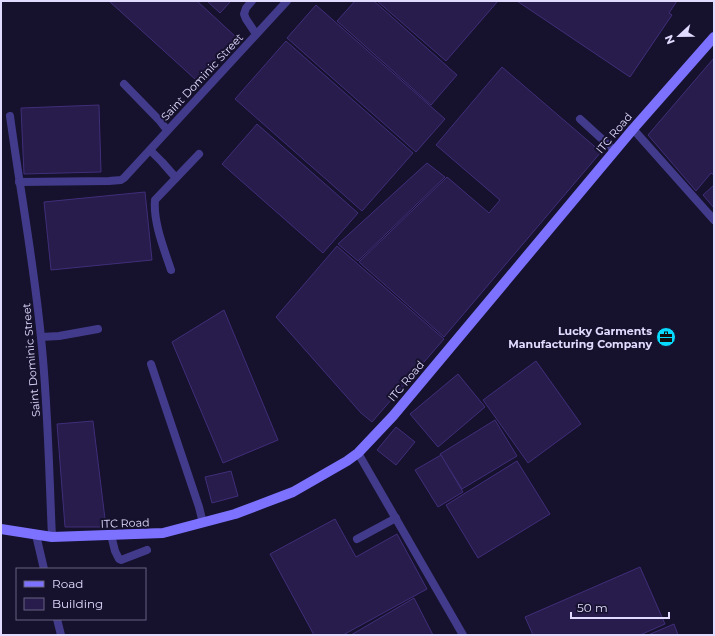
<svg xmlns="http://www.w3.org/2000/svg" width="715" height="636" font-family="Montserrat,sans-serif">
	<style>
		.building { fill: #281c4d; stroke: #402e79 }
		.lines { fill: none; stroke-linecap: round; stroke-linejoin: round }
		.lane { stroke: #423b8b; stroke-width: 8 }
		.secondary { stroke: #7c72ff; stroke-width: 10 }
		.labels { text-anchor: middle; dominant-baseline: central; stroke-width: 4; stroke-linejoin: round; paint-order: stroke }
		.street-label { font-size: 11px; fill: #e1dbff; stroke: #16112c }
		.poi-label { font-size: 11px; font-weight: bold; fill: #e1dbff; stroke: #16112c; text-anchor: end }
	</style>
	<rect width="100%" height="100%" fill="#16112c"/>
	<g class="building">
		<polygon points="109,1 197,1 236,37 196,80"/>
		<polygon points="207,1 231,1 220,13"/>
		<polygon points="355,1 374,1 457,75 431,105 337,21"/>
		<polygon points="377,1 498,1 446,61"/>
		<polygon points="517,1 677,1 669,13 672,15 630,77"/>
		<polygon points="316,5 445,119 416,152 287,38"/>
		<polygon points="286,41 413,153 362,211 235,99"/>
		<polygon points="714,58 714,175 711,173 696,191 648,135"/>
		<polygon points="502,67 601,152 444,337 359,262 447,177 489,213 500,200 436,145"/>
		<polygon points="99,105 101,172 24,174 21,108"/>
		<polygon points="257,124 358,213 323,253 222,164"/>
		<polygon points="427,163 445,177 358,261 338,244"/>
		<polygon points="714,185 714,208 703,195"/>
		<polygon points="145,192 152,260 51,270 44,202"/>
		<polygon points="337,246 444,339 372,422 361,413 276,317"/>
		<polygon points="224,310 278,440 223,463 172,342"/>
		<polygon points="536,361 581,424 528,463 483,400"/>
		<polygon points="458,374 485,407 438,447 410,414"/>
		<polygon points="495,420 517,456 462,489 440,454"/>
		<polygon points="93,421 106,527 65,527 57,424"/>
		<polygon points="396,427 415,442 396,465 377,450"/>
		<polygon points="441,455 463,492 438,507 415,470"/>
		<polygon points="517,461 550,514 478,558 446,505"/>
		<polygon points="231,471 238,496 212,503 205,477"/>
		<polygon points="335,519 356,557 397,534 427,589 343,635 314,635 270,554"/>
		<polygon points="640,567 665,624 640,635 533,635 525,617"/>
		<polygon points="414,598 433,635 351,635"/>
		<polygon points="674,624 678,635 648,635"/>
	</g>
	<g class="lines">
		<g class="lane">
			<polyline points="252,1 246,8 244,14 246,19 256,34"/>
			<polyline points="124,84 160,121 167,130"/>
			<path d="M10,116C20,190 34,263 41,338C48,404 49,471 52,537"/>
			<polyline points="580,119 615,151"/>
			<polyline points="633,129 714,220"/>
			<polyline points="150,150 162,162 176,178"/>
			<polyline points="19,182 109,181 121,180 124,178 287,1"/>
			<path d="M171,270C164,249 153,222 155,200L199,154"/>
			<polyline points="41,337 59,336 98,329"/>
			<polyline points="151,364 199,507 203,523"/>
			<polyline points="358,453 463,635"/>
			<polyline points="36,535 44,569"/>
			<polyline points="111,535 115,551 119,559 121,560 147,550"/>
			<polyline points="357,539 396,518"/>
			<polyline points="57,619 61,635"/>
		</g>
		<polyline class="secondary" points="1,529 52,537 163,533 235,514 293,492 347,461 358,453 393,416 633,129 714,37"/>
	</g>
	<defs>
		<g id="office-disc" transform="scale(1)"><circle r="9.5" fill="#07dbff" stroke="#16112c"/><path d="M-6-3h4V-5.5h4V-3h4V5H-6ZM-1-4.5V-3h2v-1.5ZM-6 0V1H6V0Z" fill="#111"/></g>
	</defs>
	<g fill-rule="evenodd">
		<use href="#office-disc" x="666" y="337"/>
	</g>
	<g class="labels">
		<g class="street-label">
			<text transform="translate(202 77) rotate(-47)">Saint Dominic Street</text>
			<text transform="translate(614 133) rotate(-50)">ITC Road</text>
			<text transform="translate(31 360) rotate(-95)">Saint Dominic Street</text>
			<text transform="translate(406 381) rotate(-50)">ITC Road</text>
			<text transform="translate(125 523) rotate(-2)">ITC Road</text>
		</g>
		<g class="poi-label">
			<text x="652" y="331">Lucky Garments<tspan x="652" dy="13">Manufacturing Company</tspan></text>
		</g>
	</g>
	<rect width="715" height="636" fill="none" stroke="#e1dbff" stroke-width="4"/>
	<rect x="16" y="568" width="130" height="52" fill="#16112c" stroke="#676280"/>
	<rect x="24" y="581" width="20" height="6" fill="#7c72ff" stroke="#676280"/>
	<text x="52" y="588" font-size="12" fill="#e1dbff">Road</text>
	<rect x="24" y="598" width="20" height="12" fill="#281c4d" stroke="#676280"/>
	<text x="52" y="608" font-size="12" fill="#e1dbff">Building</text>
	<g transform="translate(679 36) rotate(248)" stroke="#16112c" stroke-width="3" paint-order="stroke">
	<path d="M0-3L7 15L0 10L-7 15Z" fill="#e1dbff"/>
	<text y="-6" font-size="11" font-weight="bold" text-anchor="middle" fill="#e1dbff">N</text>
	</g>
	<path d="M571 612v6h98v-6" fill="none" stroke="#e1dbff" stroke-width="2"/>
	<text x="577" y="612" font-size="12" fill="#e1dbff" stroke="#16112c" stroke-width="3" paint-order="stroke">50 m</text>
</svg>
